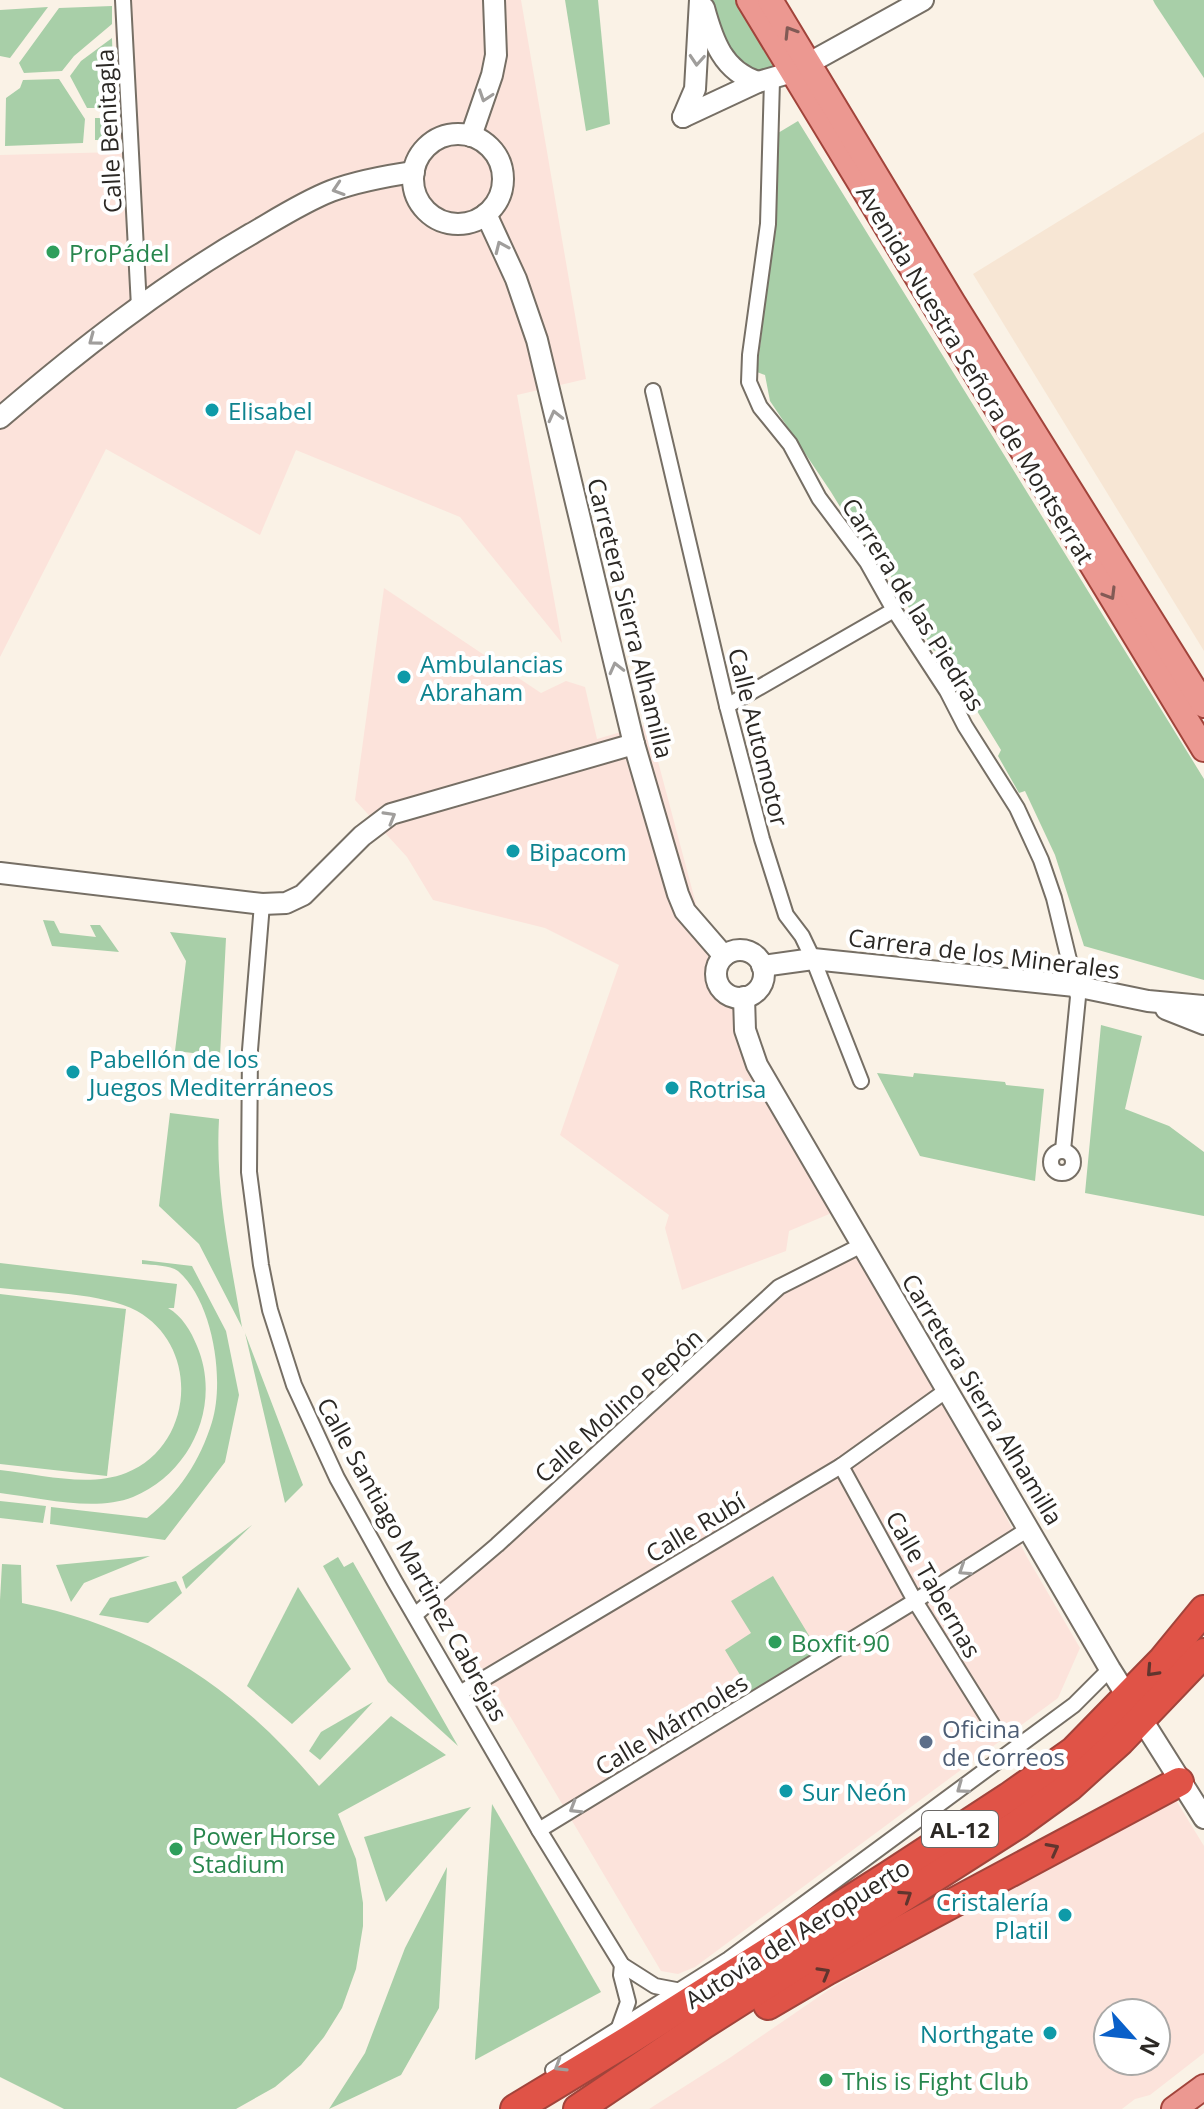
<svg xmlns="http://www.w3.org/2000/svg" width="1204" height="2109" font-family="'Open Sans',sans-serif">
	<style>
		.commercial { fill: #f7e6d4 }
		.industrial { fill: #fce3db; fill-rule: evenodd }
		.green { fill: #a8cfa8 }
		.lines { fill: none; stroke-linecap: round; stroke-linejoin: round }
		.street-casing { stroke: #766f65; stroke-width: 18 }
		.secondary-casing { stroke: #766f65; stroke-width: 24 }
		.primary-casing { stroke: #a1443b; stroke-width: 28 }
		.highway-casing { stroke: #a1443b; stroke-width: 32 }
		.street { stroke: #fff; stroke-width: 14 }
		.secondary { stroke: #fff; stroke-width: 20 }
		.primary { stroke: #ec9891; stroke-width: 24 }
		.highway { stroke: #e05347; stroke-width: 28 }
		.oneway { stroke: #825a55 }
		.oneway2 { stroke: #a09e9c }
		.oneway3 { stroke: #61352e }
		.leisure-dot { fill: #2e9e5b; stroke: #fff; stroke-width: 3 }
		.culture-dot { fill: #0f9aa8; stroke: #fff; stroke-width: 3 }
		.service-dot { fill: #5c6f8a; stroke: #fff; stroke-width: 3 }
		.labels { text-anchor: middle; dominant-baseline: central; stroke-width: 8; stroke-linejoin: round; paint-order: stroke }
		.shield { fill: #fff; stroke: #6b6866; stroke-width: 2 }
		.shield-label { font-size: 22px; font-weight: bold; fill: #2b2824 }
		.street-label { font-size: 24px; fill: #2b2824; stroke: #fff }
		.leisure-label { font-size: 24px; fill: #27864d; stroke: #fff; text-anchor: start }
		.culture-label { font-size: 24px; fill: #0d838f; stroke: #fff; text-anchor: start }
		.service-label { font-size: 24px; fill: #4e5e75; stroke: #fff; text-anchor: start }
	</style>
	<rect width="100%" height="100%" fill="#faf2e6"/>
	<polygon class="commercial" points="1204,132 1204,651 973,274"/>
	<g class="industrial">
		<polygon points="114,0 521,0 586,379 517,395 562,643 460,517 296,450 260,535 106,449 0,657 0,155 119,152"/>
		<polygon points="384,588 541,693 566,681 585,687 597,739 648,724 700,919 762,1048 1027,1557 1080,1648 1058,1698 695,1967 678,1974 661,1971 440,1598 780,1291 855,1253 834,1212 789,1231 786,1251 682,1290 665,1228 669,1215 560,1135 619,965 545,928 433,900 407,857 355,800"/>
		<path d="M1174,1797L1204,1846V2053L1150,2095L1135,2099L1122,2109H649L731,2057L830,1989ZM1108,2013H1156V2061H1108Z"/>
	</g>
	<g class="green">
		<polygon points="565,0 598,0 610,124 586,131"/>
		<polygon points="710,0 739,0 779,63 769,72 760,75 733,60"/>
		<polygon points="1153,0 1204,0 1204,78 1155,4"/>
		<polygon points="112,6 112,24 74,56 62,71 24,73 19,63 59,8"/>
		<polygon points="48,7 10,58 0,56 0,10"/>
		<polygon points="112,38 114,108 87,108 70,76 81,61"/>
		<polygon points="59,79 85,119 83,143 5,146 6,98 20,88 23,80"/>
		<rect x="95" y="118" width="19" height="22"/>
		<polygon points="798,121 1204,779 1204,980 1084,946 1055,855 1025,791 1019,793 998,756 1001,750 939,649 934,651 932,648 889,573 872,559 831,492 770,401 765,375 757,372 776,212 778,133"/>
		<polygon points="43,920 54,921 60,933 96,937 90,925 100,925 119,952 52,946"/>
		<polygon points="170,932 226,938 220,1056 175,1051 186,961"/>
		<polygon points="1101,1025 1142,1036 1125,1109 1169,1126 1204,1152 1204,1216 1085,1193"/>
		<polygon points="877,1073 913,1077 914,1073 1005,1082 1006,1085 1044,1089 1035,1181 920,1156"/>
		<path d="M170,1113L219,1119C215,1190 230,1257 242,1327L245,1333L303,1485L285,1503L245,1333L199,1244L159,1206Z"/>
		<path d="M142,1260L192,1266L226,1331L239,1395L225,1462L165,1540L50,1524L51,1507L147,1518C179,1493 200,1461 212,1422C225,1380 213,1301 178,1271C170,1265 152,1265 142,1264Z"/>
		<path d="M0,1263L177,1284L174,1308H168C182,1316 191,1331 197,1346C222,1405 191,1473 133,1497C95,1512 40,1498 0,1493V1470C40,1474 88,1488 126,1473C194,1446 201,1347 137,1311C104,1293 39,1292 0,1288Z"/>
		<polygon points="0,1294 126,1309 107,1476 0,1464"/>
		<polygon points="0,1501 46,1506 43,1523 0,1518"/>
		<polygon points="252,1525 186,1589 182,1577"/>
		<polygon points="150,1556 84,1583 71,1602 56,1565"/>
		<polygon points="338,1557 344,1567 353,1562 458,1746 388,1682 323,1566"/>
		<path d="M2,1564L21,1565L22,1603C146,1627 239,1690 319,1786L391,1716L446,1755L338,1814L356,1859L363,1903V1926L356,1969L342,2008L324,2037L301,2065L275,2087L236,2109H64L0,2077V1600Z"/>
		<polygon points="773,1576 819,1652 751,1693 725,1650 751,1633 731,1601"/>
		<polygon points="176,1581 182,1593 148,1623 99,1615 110,1598"/>
		<polygon points="298,1587 351,1669 292,1724 247,1686"/>
		<polygon points="373,1702 320,1760 309,1751 321,1732"/>
		<polygon points="492,1804 601,1992 475,2060"/>
		<polygon points="471,1807 386,1902 364,1837"/>
		<polygon points="447,1867 439,2008 401,2075 329,2109 365,2053 405,1948"/>
	</g>
	<g class="lines">
		<g class="street-casing">
			<g id="street">
				<polyline points="123,0 139,307"/>
				<polyline points="772,80 768,224 750,355 749,382 760,407 790,444 819,498 867,562 894,610 947,691 965,726 1017,808 1041,860 1054,898 1078,997 1063,1150"/>
				<polyline points="653,391 727,706 762,839 786,915 802,936 813,959 861,1081"/>
				<polyline points="727,706 894,610"/>
				<polyline points="262,904 250,1050 249,1172 261,1265 270,1310 294,1385 337,1478 395,1582 539,1830 622,1965 655,1986 697,1994"/>
				<circle cx="1062" cy="1162" r="11"/>
				<polyline points="841,1466 915,1601 992,1724"/>
				<polyline points="416,1614 497,1545 779,1287 862,1245"/>
				<polyline points="460,1693 841,1466 947,1390"/>
				<polyline points="539,1830 915,1601 1030,1528"/>
				<polyline points="618,2030 628,2002 621,1975 622,1965"/>
				<polyline points="553,2070 729,1959 1074,1705 1110,1669"/>
			</g>
		</g>
		<g class="secondary-casing">
			<g id="secondary">
				<path d="M704,8C713,41 723,71 758,82"/>
				<polyline points="683,117 758,82 793,72 923,0"/>
				<polyline points="683,117 695,89 700,0"/>
				<circle cx="458" cy="179" r="45"/>
				<polyline points="471,136 492,75 496,55 494,0"/>
				<polyline points="486,214 516,279 537,340 634,744 678,894 685,911 724,956"/>
				<path d="M0,418C79,350 161,286 251,234C277,219 303,202 331,191C358,181 386,176 414,172"/>
				<polyline points="0,873 262,904 286,903 303,895 362,836 391,814 634,744"/>
				<circle cx="740" cy="974" r="24"/>
				<polyline points="762,966 813,959 1075,986 1148,1001 1204,1006"/>
				<polyline points="744,997 745,1030 757,1065 1110,1669 1204,1818"/>
				<polyline points="1166,1009 1204,1024"/>
			</g>
		</g>
		<g class="primary-casing">
			<g id="primary">
				<polyline points="749,0 1204,749"/>
				<polyline points="770,0 953,303 1204,705"/>
				<polyline points="1174,2109 1204,2087"/>
			</g>
		</g>
		<g class="highway-casing">
			<g id="highway">
				<polyline points="768,2005 826,1971 1179,1782"/>
				<polyline points="515,2109 629,2040 888,1876 1009,1797 1074,1751 1163,1660 1204,1610"/>
				<polyline points="578,2109 704,2024 1018,1824 1069,1787 1120,1741 1204,1653"/>
			</g>
		</g>
		<use href="#street" class="street"/>
		<use href="#secondary" class="secondary"/>
		<use href="#primary" class="primary"/>
		<use href="#highway" class="highway"/>
	</g>
	<defs><path id="oneway-chevron" d="M-2-3.5L2.5 0L-2 3.5" fill="none" stroke-width="1.6" stroke-linecap="round" stroke-linejoin="round" transform="scale(2)"/></defs>
	<g class="oneway">
		<use href="#oneway-chevron" transform="translate(790 32) rotate(-122)"/>
		<use href="#oneway-chevron" transform="translate(1110 594) rotate(59)"/>
	</g>
	<g class="oneway2">
		<use href="#oneway-chevron" transform="translate(697 60) rotate(94)"/>
		<use href="#oneway-chevron" transform="translate(485 96) rotate(109)"/>
		<use href="#oneway-chevron" transform="translate(338 189) rotate(162)"/>
		<use href="#oneway-chevron" transform="translate(501 247) rotate(-114)"/>
		<use href="#oneway-chevron" transform="translate(94 340) rotate(143)"/>
		<use href="#oneway-chevron" transform="translate(555 416) rotate(-104)"/>
		<use href="#oneway-chevron" transform="translate(616 668) rotate(-104)"/>
		<use href="#oneway-chevron" transform="translate(390 817) rotate(-30)"/>
		<use href="#oneway-chevron" transform="translate(964 1570) rotate(147)"/>
		<use href="#oneway-chevron" transform="translate(962 1788) rotate(144)"/>
		<use href="#oneway-chevron" transform="translate(575 1808) rotate(149)"/>
		<use href="#oneway-chevron" transform="translate(560 2066) rotate(148)"/>
	</g>
	<g class="oneway3">
		<use href="#oneway-chevron" transform="translate(1152 1671) rotate(133)"/>
		<use href="#oneway-chevron" transform="translate(1053 1849) rotate(-28)"/>
		<use href="#oneway-chevron" transform="translate(906 1896) rotate(-33)"/>
		<use href="#oneway-chevron" transform="translate(824 1973) rotate(-30)"/>
	</g>
	<g class="leisure-dot">
		<circle cx="53" cy="252" r="8"/>
		<circle cx="775" cy="1642" r="8"/>
		<circle cx="176" cy="1849" r="8"/>
		<circle cx="826" cy="2080" r="8"/>
	</g>
	<g class="culture-dot">
		<circle cx="212" cy="410" r="8"/>
		<circle cx="404" cy="677" r="8"/>
		<circle cx="513" cy="851" r="8"/>
		<circle cx="73" cy="1072" r="8"/>
		<circle cx="672" cy="1088" r="8"/>
		<circle cx="786" cy="1791" r="8"/>
		<circle cx="1065" cy="1915" r="8"/>
		<circle cx="1050" cy="2033" r="8"/>
	</g>
	<circle class="service-dot" cx="926" cy="1742" r="8"/>
	<g class="labels">
		<rect class="shield" x="922" y="1811" width="76" height="36" rx="6"/>
		<g class="shield-label">
			<text x="960" y="1829">AL-12</text>
		</g>
		<g class="street-label">
			<text transform="translate(108 131) rotate(-93)">Calle Benitagla</text>
			<text transform="translate(976 374) rotate(59)">Avenida Nuestra Señora de Montserrat</text>
			<text transform="translate(914 604) rotate(58)">Carrera de las Piedras</text>
			<text transform="translate(631 618) rotate(76)">Carretera Sierra Alhamilla</text>
			<text transform="translate(759 737) rotate(76)">Calle Automotor</text>
			<text transform="translate(984 953) rotate(7)">Carrera de los Minerales</text>
			<text transform="translate(983 1399) rotate(59)">Carretera Sierra Alhamilla</text>
			<text transform="translate(618 1405) rotate(-42)">Calle Molino Pepón</text>
			<text transform="translate(695 1527) rotate(-31)">Calle Rubí</text>
			<text transform="translate(413 1559) rotate(61)">Calle Santiago Martinez Cabrejas</text>
			<text transform="translate(934 1584) rotate(60)">Calle Tabernas</text>
			<text transform="translate(671 1724) rotate(-31)">Calle Mármoles</text>
			<text transform="translate(797 1933) rotate(-32)">Autovía del Aeropuerto</text>
		</g>
		<g class="leisure-label">
			<text x="69" y="252">ProPádel</text>
			<text x="791" y="1642">Boxfit 90</text>
			<text x="192" y="1835">Power Horse<tspan x="192" dy="28">Stadium</tspan></text>
			<text x="842" y="2080">This is Fight Club</text>
		</g>
		<g class="culture-label">
			<text x="228" y="410">Elisabel</text>
			<text x="420" y="663">Ambulancias<tspan x="420" dy="28">Abraham</tspan></text>
			<text x="529" y="851">Bipacom</text>
			<text x="89" y="1058">Pabellón de los<tspan x="89" dy="28">Juegos Mediterráneos</tspan></text>
			<text x="688" y="1088">Rotrisa</text>
			<text x="802" y="1791">Sur Neón</text>
			<text x="1049" y="1901" text-anchor="end">Cristalería<tspan x="1049" dy="28">Platil</tspan></text>
			<text x="1034" y="2033" text-anchor="end">Northgate</text>
		</g>
		<g class="service-label">
			<text x="942" y="1728">Oficina<tspan x="942" dy="28">de Correos</tspan></text>
		</g>
	</g>
	<g transform="translate(1132 2037) rotate(117)"><circle r="38" fill="#ffffff" stroke="#aaa9a7" stroke-width="2"/>
	<path d="M0-6L14 30L0 20L-14 30Z" fill="#0a60c9"/>
	<text y="-12" font-size="22" font-weight="bold" text-anchor="middle" fill="#2b2824">N</text>
	</g>
</svg>
